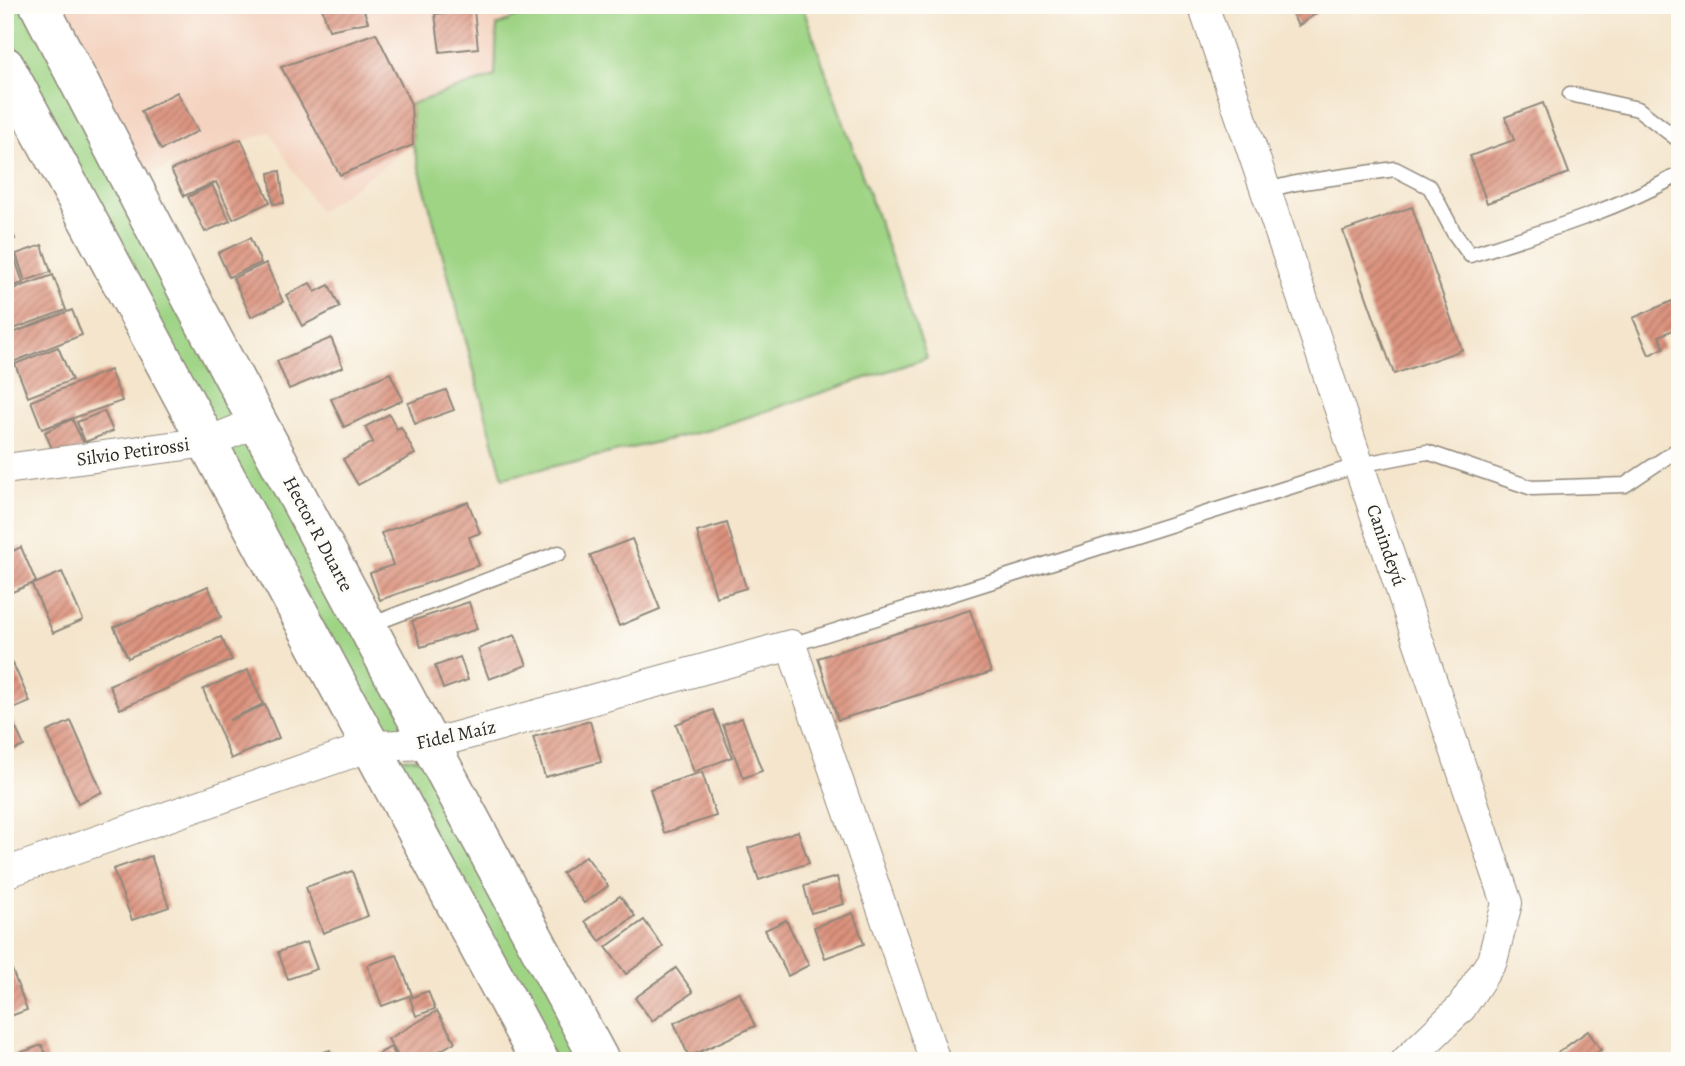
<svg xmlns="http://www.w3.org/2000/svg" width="1685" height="1066" font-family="Alegreya,serif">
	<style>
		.built { fill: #f4d3c0 }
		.green { fill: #9fd485; stroke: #658058; stroke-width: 2 }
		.building { fill: url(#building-hatch) }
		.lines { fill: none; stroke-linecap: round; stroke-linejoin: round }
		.lane-casing { stroke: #90887c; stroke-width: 17 }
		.street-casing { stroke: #90887c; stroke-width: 32 }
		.secondary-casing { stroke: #90887c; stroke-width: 41 }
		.lane { stroke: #fff; stroke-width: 14 }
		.street { stroke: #fff; stroke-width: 30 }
		.secondary { stroke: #fff; stroke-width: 38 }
		.labels { text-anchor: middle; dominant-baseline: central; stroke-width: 6; stroke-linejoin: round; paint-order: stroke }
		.street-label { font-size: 19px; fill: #2b2b2b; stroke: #fdfcf7 }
	</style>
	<defs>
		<pattern id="building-hatch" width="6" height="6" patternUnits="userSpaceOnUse" patternTransform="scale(1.75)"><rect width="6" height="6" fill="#db927d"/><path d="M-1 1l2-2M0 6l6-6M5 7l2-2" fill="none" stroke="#b27767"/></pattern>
	</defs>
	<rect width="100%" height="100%" fill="#fdfcf7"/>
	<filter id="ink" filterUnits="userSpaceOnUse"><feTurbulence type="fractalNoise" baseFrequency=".0143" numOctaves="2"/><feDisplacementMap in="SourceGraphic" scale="14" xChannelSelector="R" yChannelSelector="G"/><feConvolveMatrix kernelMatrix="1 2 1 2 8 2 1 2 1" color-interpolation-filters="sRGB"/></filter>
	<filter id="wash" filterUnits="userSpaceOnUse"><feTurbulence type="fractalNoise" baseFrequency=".00686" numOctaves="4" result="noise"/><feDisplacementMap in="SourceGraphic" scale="28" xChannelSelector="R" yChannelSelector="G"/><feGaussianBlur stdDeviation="1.57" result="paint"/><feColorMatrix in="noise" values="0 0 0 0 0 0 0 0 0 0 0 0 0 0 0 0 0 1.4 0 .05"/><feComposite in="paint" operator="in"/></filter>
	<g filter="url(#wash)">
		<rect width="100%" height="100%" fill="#f4e5cc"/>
		<polygon class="built" points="56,5 542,5 497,26 495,75 411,104 413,145 319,212 270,132 149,174"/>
		<g class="green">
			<polygon points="5,5 27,5 238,413 213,425 5,28"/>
			<polygon points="542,5 802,5 927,358 709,430 503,478 413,145 411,104 495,76 497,26"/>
			<polygon points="253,438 410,730 380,733 226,446"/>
			<polygon points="393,758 425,759 590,1061 556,1061"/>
		</g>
		<g id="blocks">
			<g class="building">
				<polygon points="321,5 362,5 368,22 329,30"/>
				<polygon points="1288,5 1328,5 1298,26"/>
				<polygon points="474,10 478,48 440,52 435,14"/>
				<polygon points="376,33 411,104 413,145 340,175 281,67"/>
				<polygon points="177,92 198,131 161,150 141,111"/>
				<polygon points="1543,103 1569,173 1487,203 1470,156 1514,140 1505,117"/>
				<polygon points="241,139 270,202 233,219 216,182 184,196 171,170"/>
				<polygon points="280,171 284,203 273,204 269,173"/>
				<polygon points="212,185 230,221 205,232 188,197"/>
				<polygon points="1412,207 1462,350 1394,374 1343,231"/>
				<polygon points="5,210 15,239 5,242"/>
				<polygon points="250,238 261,263 229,277 218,253"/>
				<polygon points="42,245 51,272 25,281 16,254"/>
				<polygon points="14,256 23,283 5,289 5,259"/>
				<polygon points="266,263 283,302 251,317 233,278"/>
				<polygon points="53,275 66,310 5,332 5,292"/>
				<polygon points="310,283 315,292 329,285 340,307 302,326 286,295"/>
				<polygon points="1672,301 1680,319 1680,327 1659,336 1664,348 1649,355 1633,318"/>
				<polygon points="72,310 82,335 5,365 5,336"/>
				<polygon points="331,338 343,367 289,389 277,361"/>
				<polygon points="58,347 72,380 28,397 15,364"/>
				<polygon points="110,370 122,401 42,429 31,401"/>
				<polygon points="390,373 403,400 344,427 331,399"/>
				<polygon points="446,390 454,410 415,424 408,403"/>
				<polygon points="104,411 113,431 85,442 77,422"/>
				<polygon points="389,414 397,429 401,427 415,454 358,485 343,459 373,442 365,427"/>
				<polygon points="72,419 86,448 55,456 45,432"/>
				<polygon points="468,502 480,533 469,537 479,565 380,600 370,573 393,565 381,533"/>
				<polygon points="727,523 746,588 716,597 697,532"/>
				<polygon points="5,534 13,551 21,547 36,582 5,595"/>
				<polygon points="632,539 660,609 619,626 590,555"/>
				<polygon points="62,572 83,620 53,633 32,585"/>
				<polygon points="208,586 221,617 128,658 114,627"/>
				<polygon points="469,602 477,629 421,647 412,621"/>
				<polygon points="970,610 991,672 838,720 818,658"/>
				<polygon points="515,635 527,665 489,679 478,649"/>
				<polygon points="221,637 232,660 120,709 109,685"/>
				<polygon points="460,657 468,680 443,689 435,666"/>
				<polygon points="11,659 30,702 8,711 24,746 5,754 5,661"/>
				<polygon points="248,670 263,704 229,720 265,705 279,738 231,759 203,689"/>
				<polygon points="713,710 732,757 694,772 676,724"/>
				<polygon points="742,718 762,771 743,778 723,725"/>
				<polygon points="71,721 102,792 78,803 47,732"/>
				<polygon points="590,721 601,762 545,777 533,737"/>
				<polygon points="702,772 716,816 664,833 650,789"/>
				<polygon points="798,831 809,863 759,880 748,848"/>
				<polygon points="151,856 169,907 132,920 113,869"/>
				<polygon points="586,856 608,886 584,903 562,873"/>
				<polygon points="352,871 368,916 323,933 306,887"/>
				<polygon points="837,877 844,904 811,913 804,886"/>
				<polygon points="620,896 635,916 600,941 585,921"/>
				<polygon points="853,913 864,944 825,958 814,927"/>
				<polygon points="644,920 663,947 626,974 606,947"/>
				<polygon points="786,920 809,965 788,976 765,930"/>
				<polygon points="307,942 317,969 288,979 278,952"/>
				<polygon points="5,951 27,1010 5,1018"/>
				<polygon points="397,955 412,995 382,1006 367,965"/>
				<polygon points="676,968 693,992 652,1021 635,998"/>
				<polygon points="428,991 435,1009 416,1016 410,998"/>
				<polygon points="739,992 755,1026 689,1057 674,1023"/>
				<polygon points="437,1011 455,1042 422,1061 401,1061 388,1039"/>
				<polygon points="1588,1031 1601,1050 1586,1061 1557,1061 1553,1056"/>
				<polygon points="42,1045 48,1061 9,1061 8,1057"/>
				<polygon points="391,1047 398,1061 366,1061"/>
				<polygon points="330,1050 334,1061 310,1061 308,1057"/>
			</g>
		</g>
	</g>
	<g filter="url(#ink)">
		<use href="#blocks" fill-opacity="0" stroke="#90887c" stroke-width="2"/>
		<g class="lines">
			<g class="lane-casing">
				<g id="lane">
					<polyline points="1570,94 1638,109 1680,141"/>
					<path d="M1266,190L1296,183L1395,169L1430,187L1454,233L1470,255C1542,232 1614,211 1680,174"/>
					<polyline points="367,626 559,553"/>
					<polyline points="791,645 1359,465 1427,452 1532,488 1625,485 1680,448"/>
				</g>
			</g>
			<g class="street-casing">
				<g id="street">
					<polyline points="1203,5 1507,903 1492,961 1461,1008 1406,1061"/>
					<polyline points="5,469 208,442 258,422"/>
					<polyline points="5,873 371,746 431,744 791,645 935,1061"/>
				</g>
			</g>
			<g class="secondary-casing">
				<g id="secondary">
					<polyline points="39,5 190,296 600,1061"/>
					<polyline points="5,66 540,1061"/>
				</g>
			</g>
			<use href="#lane" class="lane"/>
			<use href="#street" class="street"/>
			<use href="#secondary" class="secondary"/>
		</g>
	</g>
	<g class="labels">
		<g class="street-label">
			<text transform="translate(133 452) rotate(-8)">Silvio Petirossi</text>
			<text transform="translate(318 534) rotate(62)">Hector R Duarte</text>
			<text transform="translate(1386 545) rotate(71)">Canindeyú</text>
			<text transform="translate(456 735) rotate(-12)">Fidel Maíz</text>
		</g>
	</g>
	<rect width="1685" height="1066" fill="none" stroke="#fdfcf7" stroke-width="28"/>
</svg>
